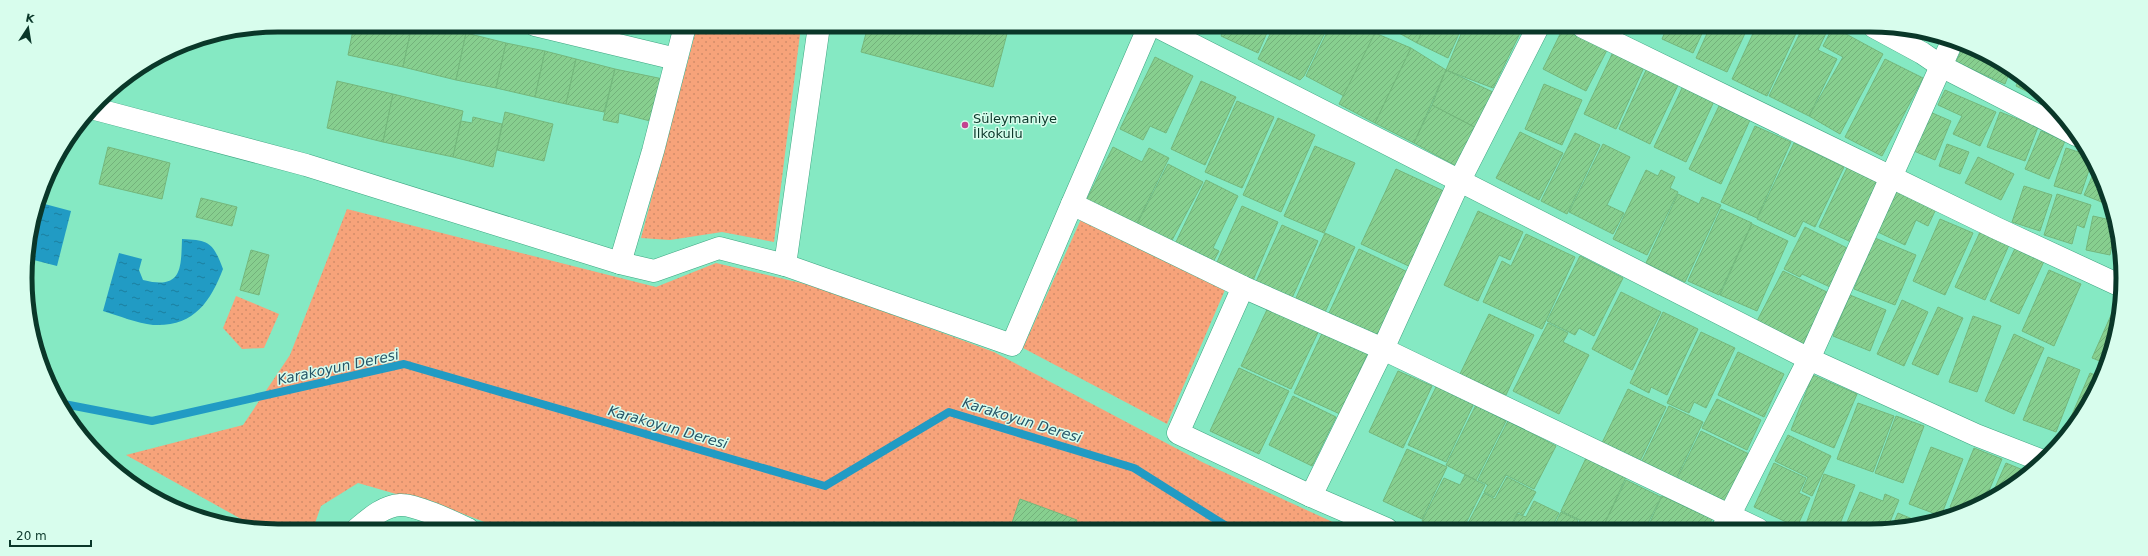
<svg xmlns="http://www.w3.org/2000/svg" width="2148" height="556" font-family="'DejaVu Sans',sans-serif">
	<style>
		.park { fill: url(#park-dots) }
		.water { fill: url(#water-ripples) }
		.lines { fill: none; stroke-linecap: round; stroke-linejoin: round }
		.stream { stroke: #219bc4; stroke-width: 8 }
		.building { fill: url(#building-hatch); stroke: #74b77c }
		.minor-casing { stroke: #3da581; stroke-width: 23 }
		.minor { stroke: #fff; stroke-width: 22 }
		.poi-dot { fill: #c34390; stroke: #d8fded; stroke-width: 1.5 }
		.labels { text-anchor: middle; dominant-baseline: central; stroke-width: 3; stroke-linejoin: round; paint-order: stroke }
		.poi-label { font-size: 13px; fill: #0a3729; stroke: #d8fded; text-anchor: start }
		.water-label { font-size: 14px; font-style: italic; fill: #275568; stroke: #d8fded }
		.rim { fill: none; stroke: #0a3729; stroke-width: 5 }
	</style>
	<defs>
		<pattern id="park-dots" width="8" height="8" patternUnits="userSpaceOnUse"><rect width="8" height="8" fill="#f7a37a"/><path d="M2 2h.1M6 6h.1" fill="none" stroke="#d28d6a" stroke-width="1.8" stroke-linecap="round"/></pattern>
		<pattern id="water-ripples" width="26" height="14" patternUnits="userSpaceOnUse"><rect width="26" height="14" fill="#219bc4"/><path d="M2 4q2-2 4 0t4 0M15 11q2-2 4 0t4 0" fill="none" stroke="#1b7f9f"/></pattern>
		<pattern id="building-hatch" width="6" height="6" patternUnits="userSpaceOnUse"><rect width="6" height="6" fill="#87cf8f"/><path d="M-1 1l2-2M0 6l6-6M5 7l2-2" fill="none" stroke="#73b27b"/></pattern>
	</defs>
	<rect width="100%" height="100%" fill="#85e9c3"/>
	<g class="park">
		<polygon points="697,26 801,26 774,242 722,232 670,240 641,238"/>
		<polygon points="347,209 656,287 716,263 822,288 994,352 1204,463 1348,529 503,529 458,512 358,483 321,506 313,529 259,529 126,455 243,425 290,355"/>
		<polygon points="1082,217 1225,290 1167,424 1023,348"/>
		<polygon points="236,296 279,314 264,348 242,349 223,328"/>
	</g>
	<g class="water">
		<polygon points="41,203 71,211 57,266 26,258"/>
		<path d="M182,239C210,240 213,243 223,269C210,303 193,327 153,325C137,323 119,316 103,311L119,253L142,259L139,270L143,280C182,290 181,269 182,239Z"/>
	</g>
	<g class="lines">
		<polyline class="stream" points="64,404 152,421 404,364 825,486 949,412 1134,468 1231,529"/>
	</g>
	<g class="building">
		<polygon points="354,25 412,25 403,67 348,55"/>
		<polygon points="412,25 434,25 466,33 456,80 403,67"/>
		<polygon points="868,26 1009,26 993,87 861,52"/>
		<polygon points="1203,26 1221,26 1218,33"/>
		<polygon points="1225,26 1270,26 1258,53 1221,36"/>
		<polygon points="1274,26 1328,26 1304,76 1300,80 1258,59"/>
		<polygon points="1330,26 1365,26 1375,33 1344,96 1306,76"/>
		<polygon points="1388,27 1424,27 1417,43"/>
		<polygon points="1424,27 1462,27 1448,58 1417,43"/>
		<polygon points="1464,27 1523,27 1493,88 1446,70"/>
		<polygon points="1667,27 1705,27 1693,53 1662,39"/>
		<polygon points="1710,27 1748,27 1727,72 1696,58"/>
		<polygon points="1756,27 1799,27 1767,96 1732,79"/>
		<polygon points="1803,27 1829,27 1818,50 1837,59 1809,116 1769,96"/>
		<polygon points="1833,27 1883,54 1840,134 1809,116 1843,57 1823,46"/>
		<polygon points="1563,28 1607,50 1586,91 1543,69"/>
		<polygon points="466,33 506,43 496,88 456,80"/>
		<polygon points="1375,33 1411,48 1375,123 1339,104"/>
		<polygon points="506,43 545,51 535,97 496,88"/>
		<polygon points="1963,47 1997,59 2002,64 2001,66 2010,71 2005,84 1956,62"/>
		<polygon points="1411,48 1446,70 1414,143 1375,123"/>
		<polygon points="1614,50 1645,65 1616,129 1584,114"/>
		<polygon points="545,51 576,59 566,104 535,97"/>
		<polygon points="1155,57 1193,76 1166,133 1150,126 1143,140 1120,129"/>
		<polygon points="576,59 615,69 604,112 566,104"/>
		<polygon points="1885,59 1923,78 1882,156 1845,137"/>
		<polygon points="1648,66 1680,81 1650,144 1619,129"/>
		<polygon points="615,69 663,79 654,122 619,113 618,123 603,120"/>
		<polygon points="1446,70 1495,93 1478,129 1432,105"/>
		<polygon points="2019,79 2042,99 2016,86"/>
		<polygon points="337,81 393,94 383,142 327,128"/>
		<polygon points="1201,81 1236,97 1205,165 1171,149"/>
		<polygon points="1544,84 1582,100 1562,145 1525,129"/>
		<polygon points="1684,84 1715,99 1686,162 1654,147"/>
		<polygon points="1945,90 1996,112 1980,146 1953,134 1962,116 1938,105"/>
		<polygon points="393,94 463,111 453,157 383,142"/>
		<polygon points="1237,101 1274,117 1242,188 1205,172"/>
		<polygon points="1432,105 1478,129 1458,167 1414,143"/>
		<polygon points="1719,106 1750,120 1721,184 1689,169"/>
		<polygon points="505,112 553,124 544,161 497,150"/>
		<polygon points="1930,112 1951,121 1935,160 1914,151"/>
		<polygon points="2000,112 2038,127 2025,161 1987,147"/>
		<polygon points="473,117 502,124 493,167 453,157 461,121 472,123"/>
		<polygon points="1278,118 1315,135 1281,212 1243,195"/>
		<polygon points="1755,126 1791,142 1757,218 1721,202"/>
		<polygon points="2041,131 2065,141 2049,179 2025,169"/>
		<polygon points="1520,132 1563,153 1539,200 1496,178"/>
		<polygon points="1575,133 1600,145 1567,214 1541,201"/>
		<polygon points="1794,143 1844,167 1815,227 1803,221 1795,237 1757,219"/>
		<polygon points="1603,144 1630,157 1607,205 1624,213 1613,234 1569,212"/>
		<polygon points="1947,144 1969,152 1960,174 1939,166"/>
		<polygon points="1315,146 1355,163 1324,233 1284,216"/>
		<polygon points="108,147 170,163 162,199 99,184"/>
		<polygon points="1113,147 1142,162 1149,148 1169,158 1134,229 1084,205"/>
		<polygon points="2066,148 2085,154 2091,164 2081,194 2054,186"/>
		<polygon points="1978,157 2014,174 2001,200 1965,183"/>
		<polygon points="1168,164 1203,182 1170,244 1136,226"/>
		<polygon points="1847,168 1879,183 1851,242 1819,227"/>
		<polygon points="1396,169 1448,193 1413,268 1361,244"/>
		<polygon points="1646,170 1658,176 1661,170 1675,177 1670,188 1678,192 1647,255 1613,239"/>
		<polygon points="2094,172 2106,196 2104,203 2084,195"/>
		<polygon points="1206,180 1238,196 1213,248 1219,251 1213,262 1175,244"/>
		<polygon points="2024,186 2052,195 2040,231 2012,222"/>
		<polygon points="1897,191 1936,209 1928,226 1916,220 1905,245 1878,232"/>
		<polygon points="1678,194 1699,204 1702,197 1721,205 1685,282 1646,263"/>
		<polygon points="2057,194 2091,205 2084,228 2077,225 2072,244 2044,235"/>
		<polygon points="201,198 237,207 232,226 196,217"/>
		<polygon points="1242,206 1278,222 1251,285 1214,269"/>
		<polygon points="1721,209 1752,223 1719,295 1688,281"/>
		<polygon points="1478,211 1523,232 1510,260 1499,255 1478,301 1444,285"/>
		<polygon points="2093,216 2115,221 2115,229 2110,255 2086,250"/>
		<polygon points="1940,219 1973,233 1945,295 1913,281"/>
		<polygon points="1752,224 1788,241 1757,311 1720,295"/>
		<polygon points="1282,225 1318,241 1291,300 1255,284"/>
		<polygon points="1805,227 1849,249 1830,287 1802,274 1800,277 1784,269"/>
		<polygon points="1980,232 2009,245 1985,300 1955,287"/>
		<polygon points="1325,233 1355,247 1325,312 1296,298"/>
		<polygon points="1526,234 1575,257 1542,329 1483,302 1502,261 1511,266"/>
		<polygon points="1875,238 1916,255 1895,305 1854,289"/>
		<polygon points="2018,242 2047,255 2019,314 1990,301"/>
		<polygon points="2116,244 2117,255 2114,254"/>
		<polygon points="1359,249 1412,274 1382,338 1329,313"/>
		<polygon points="251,250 269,255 259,295 240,290"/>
		<polygon points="1580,256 1623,278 1594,336 1579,328 1575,335 1547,321"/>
		<polygon points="2049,270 2081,284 2054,346 2022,331"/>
		<polygon points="1783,271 1829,293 1803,344 1757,321"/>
		<polygon points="1621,292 1661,312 1632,370 1592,349"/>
		<polygon points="1850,295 1886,310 1870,351 1833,336"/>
		<polygon points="2120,295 2121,311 2105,363 2092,358"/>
		<polygon points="1902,300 1928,312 1904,366 1877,354"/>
		<polygon points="1271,301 1322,324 1291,389 1241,366"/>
		<polygon points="1938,307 1963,318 1938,375 1912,364"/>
		<polygon points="1663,312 1698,329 1667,395 1651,387 1649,393 1630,383"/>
		<polygon points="1489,314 1534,335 1506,395 1460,374"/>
		<polygon points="1973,316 2001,326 1977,392 1949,382"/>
		<polygon points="1548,323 1568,333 1563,342 1589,355 1559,414 1513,391"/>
		<polygon points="1325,327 1370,348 1340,414 1294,393"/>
		<polygon points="1701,332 1735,348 1706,408 1694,402 1689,413 1667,403"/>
		<polygon points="2014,334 2044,348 2014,414 1985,401"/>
		<polygon points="1738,352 1784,374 1764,417 1718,395"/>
		<polygon points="2048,357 2080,370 2056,432 2023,420"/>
		<polygon points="1239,368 1289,391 1259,454 1210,431"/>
		<polygon points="1398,371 1432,386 1403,448 1369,432"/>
		<polygon points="2090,373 2101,377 2097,390 2061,440"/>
		<polygon points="1813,375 1857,394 1834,448 1791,430"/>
		<polygon points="1437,385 1474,403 1446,462 1408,445"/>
		<polygon points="1628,389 1666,407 1639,463 1601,445"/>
		<polygon points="1293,396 1336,417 1312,466 1269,445"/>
		<polygon points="1717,399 1761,420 1747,450 1702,428"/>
		<polygon points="1858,403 1894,416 1873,472 1837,459"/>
		<polygon points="1476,405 1506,421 1476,480 1446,465"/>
		<polygon points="1669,406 1703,422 1675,481 1640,465"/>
		<polygon points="1896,416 1924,426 1903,483 1875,473"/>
		<polygon points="1508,421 1556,446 1534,489 1506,475 1494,497 1484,492 1488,485 1478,480"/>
		<polygon points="1701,431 1749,454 1724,505 1676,481"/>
		<polygon points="1788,435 1831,456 1812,496 1802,491 1808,477 1775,461"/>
		<polygon points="1931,447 1963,459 1941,516 1909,504"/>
		<polygon points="1974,448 2002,459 1984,503 1961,511 1950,507"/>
		<polygon points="1407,449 1447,467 1422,519 1383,501"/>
		<polygon points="1587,456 1627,475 1602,529 1582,529 1577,527 1580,520 1561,511"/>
		<polygon points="1774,463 1806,478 1799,493 1810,498 1797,527 1754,507"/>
		<polygon points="2006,463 2028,472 1990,499"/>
		<polygon points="1824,474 1855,485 1838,529 1818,529 1806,524"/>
		<polygon points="1465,475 1485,485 1463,529 1436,529 1422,521 1444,478 1460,485"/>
		<polygon points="1507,477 1536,492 1523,515 1518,512 1509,529 1465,529 1484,493 1495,499"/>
		<polygon points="1626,480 1661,497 1645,529 1602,529"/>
		<polygon points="1860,492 1883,501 1885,494 1899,500 1887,529 1844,529"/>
		<polygon points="1662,496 1712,519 1707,529 1647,529"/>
		<polygon points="1020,499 1077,520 1074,529 1010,529"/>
		<polygon points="1534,501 1559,513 1551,529 1510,529 1518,514 1526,517"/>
		<polygon points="1561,512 1578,520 1574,529 1553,529"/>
		<polygon points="1898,513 1922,523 1903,529 1891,529"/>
	</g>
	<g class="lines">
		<g class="minor-casing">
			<g id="minor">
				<polyline points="535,25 676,59"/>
				<polyline points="1156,26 1809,359 1976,435 2043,461"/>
				<polyline points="1583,27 1996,228 2119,285"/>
				<polyline points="1874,27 1922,53 1941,66 2076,135"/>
				<polyline points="95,109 306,165 620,263 654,271 719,248 785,265 1012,345 1072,204 1243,287 1383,349 1758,529"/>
				<polyline points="1072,204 1149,26"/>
				<polyline points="620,263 653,151 685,26"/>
				<polyline points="785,265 819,26"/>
				<polyline points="1243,287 1178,433 1311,496 1387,529"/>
				<polyline points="1311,496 1383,349 1459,182 1538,27"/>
				<polyline points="1723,528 1809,359 1951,44"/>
				<path d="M357,529C369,519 383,506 400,505C415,504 453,522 468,529"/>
			</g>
		</g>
		<use href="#minor" class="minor"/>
	</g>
	<circle class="poi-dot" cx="965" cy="125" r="4"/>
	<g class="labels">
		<g class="poi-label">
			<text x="973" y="118">Süleymaniye<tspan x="973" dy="15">İlkokulu</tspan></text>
		</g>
		<g class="water-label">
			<text transform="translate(338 367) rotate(-12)">Karakoyun Deresi</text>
			<text transform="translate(1022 420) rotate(17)">Karakoyun Deresi</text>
			<text transform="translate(668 427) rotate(16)">Karakoyun Deresi</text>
		</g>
	</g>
	<path d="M0 0H2148V556H0ZM278 32H1870A246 246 0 0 1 2116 278V278A246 246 0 0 1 1870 524H278A246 246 0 0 1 32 278V278A246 246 0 0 1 278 32Z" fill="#d8fded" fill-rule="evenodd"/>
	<path class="rim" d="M278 32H1870A246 246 0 0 1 2116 278V278A246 246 0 0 1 1870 524H278A246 246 0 0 1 32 278V278A246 246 0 0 1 278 32Z"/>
	<g transform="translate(28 28) rotate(12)" stroke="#d8fded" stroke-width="3" paint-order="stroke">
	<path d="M0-3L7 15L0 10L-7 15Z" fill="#0a3729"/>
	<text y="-6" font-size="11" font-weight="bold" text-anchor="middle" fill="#0a3729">K</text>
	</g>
	<path d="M10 540v6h81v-6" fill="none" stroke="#0a3729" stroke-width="2"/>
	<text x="16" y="540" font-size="12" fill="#0a3729" stroke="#d8fded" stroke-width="3" paint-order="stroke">20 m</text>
</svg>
